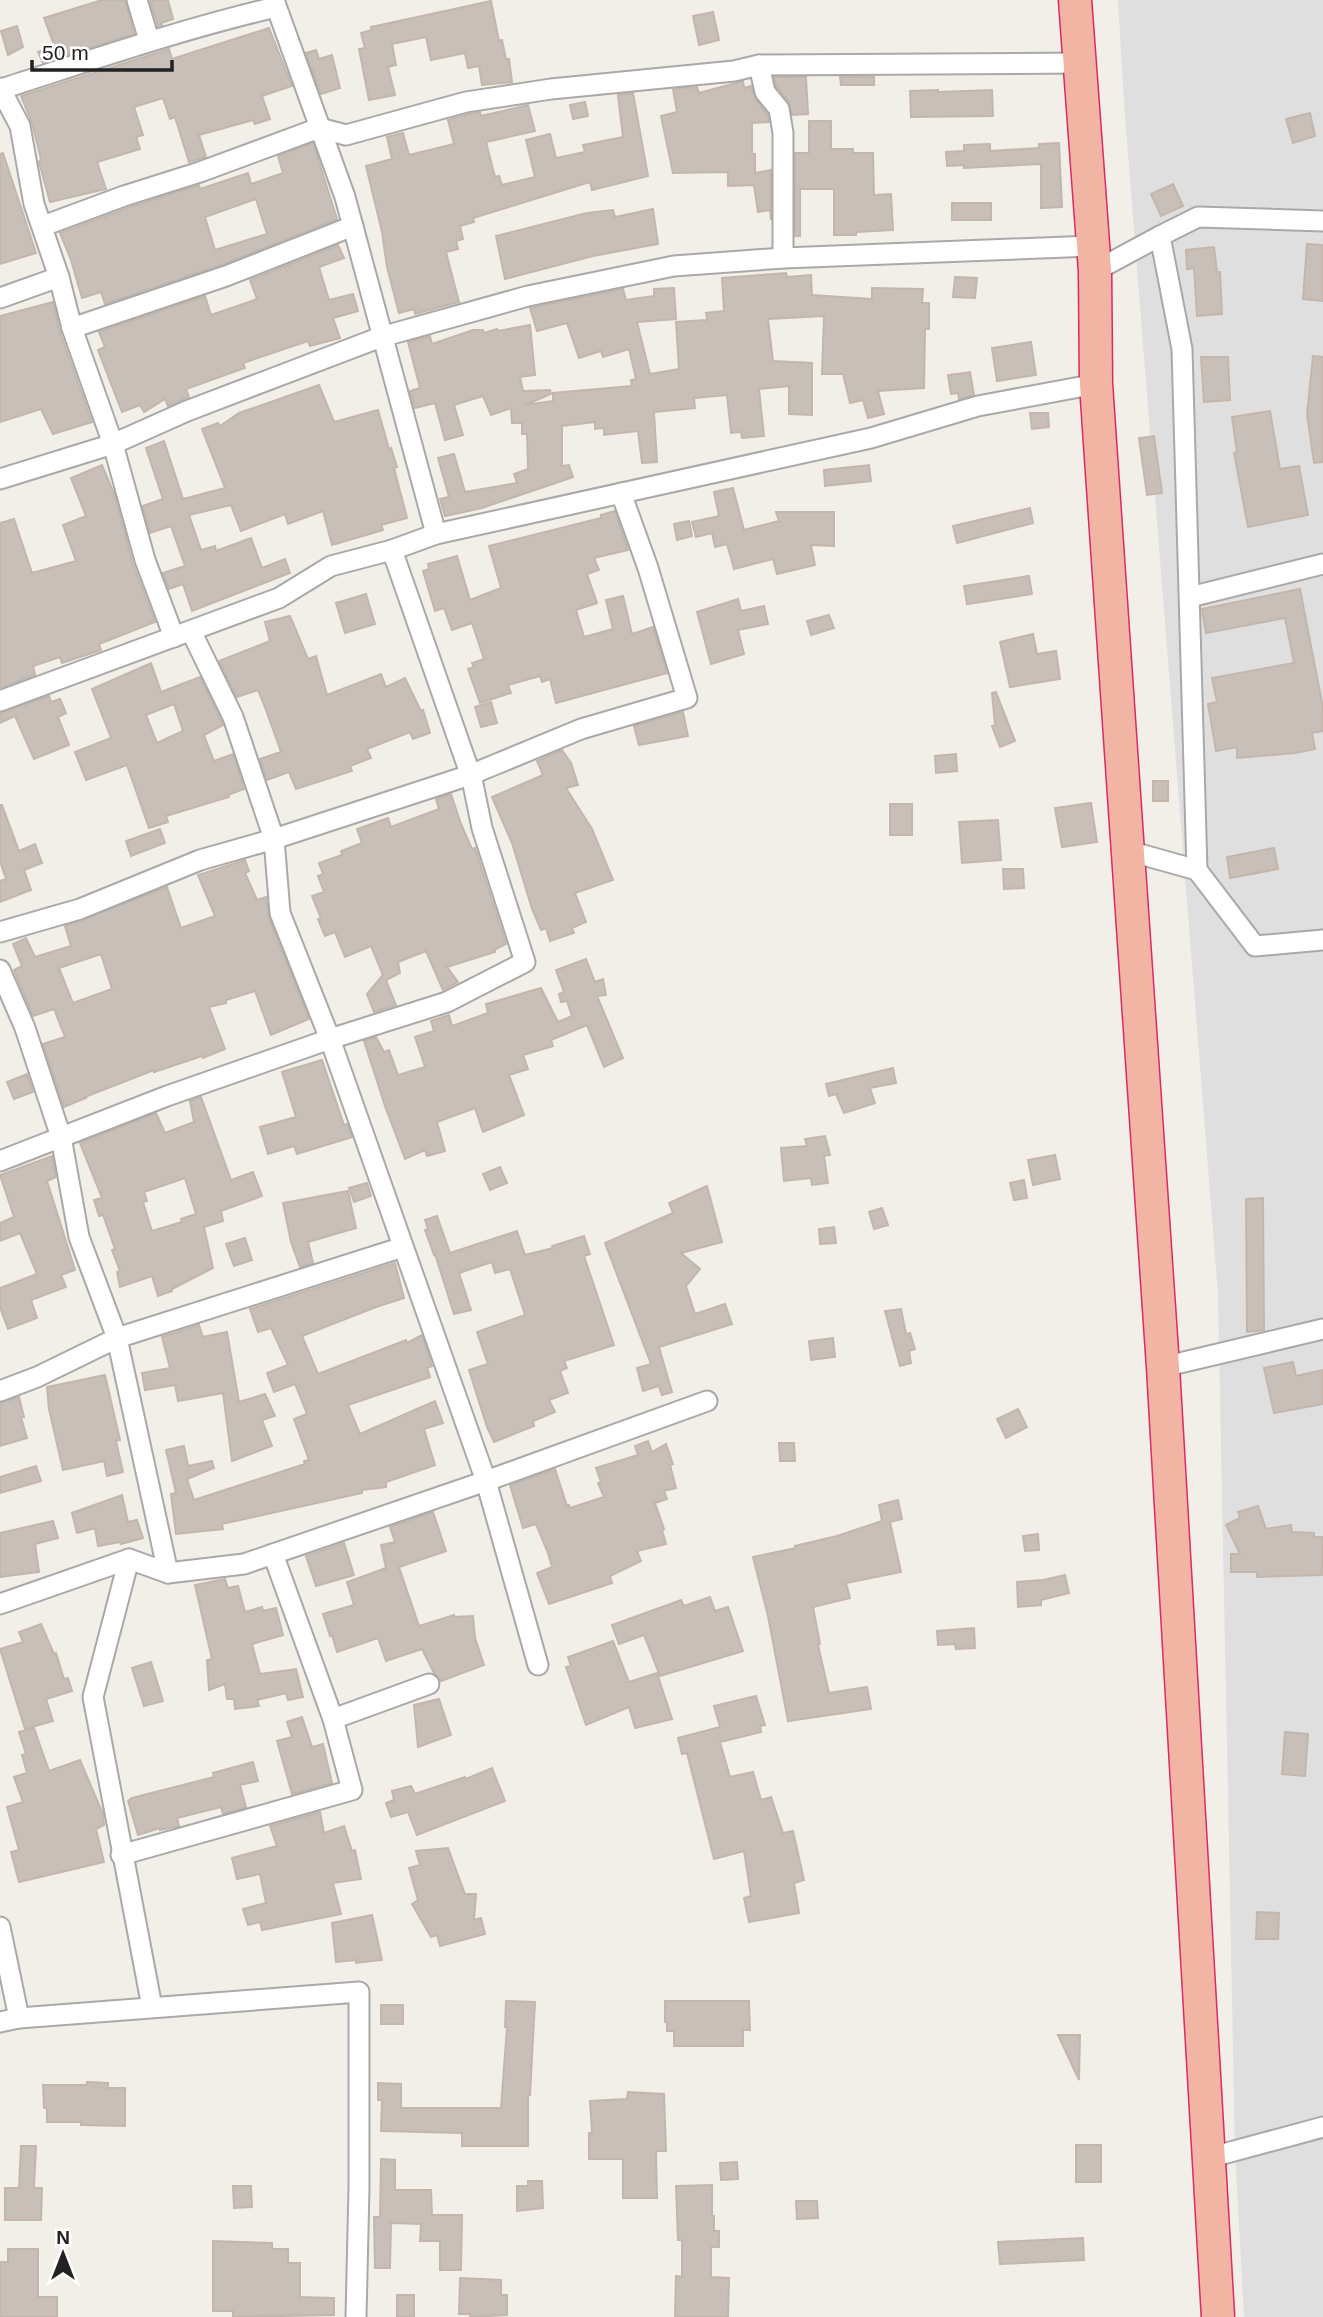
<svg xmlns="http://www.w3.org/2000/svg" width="1323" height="2317" font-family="Arial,sans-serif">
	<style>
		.residential { fill: #e0dfdf }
		.building { fill: #c7bfb8; stroke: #c4b6ab; stroke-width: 2; fill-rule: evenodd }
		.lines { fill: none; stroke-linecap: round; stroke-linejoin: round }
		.minor-casing { stroke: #a9a9a9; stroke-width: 23 }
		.trunk-casing { stroke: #dc2a67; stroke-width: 35 }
		.minor { stroke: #fff; stroke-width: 19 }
		.trunk { stroke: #f2b4a3; stroke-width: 32 }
	</style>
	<rect width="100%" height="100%" fill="#f2efe9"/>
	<polygon class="residential" points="1118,0 1323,0 1323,2317 1244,2317 1235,2151 1218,1294 1124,103"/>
	<g class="building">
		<polygon points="102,0 125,0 134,34 43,63 38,52 54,45 44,18"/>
		<polygon points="150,0 168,0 173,19 161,23 162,25 158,26"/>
		<polygon points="491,1 499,41 502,40 506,59 509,59 512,82 482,85 479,66 468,68 465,53 431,60 426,37 392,44 396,65 388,67 395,95 369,100 359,49 365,48 361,33 372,30 371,27"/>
		<polygon points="713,12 719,40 699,45 693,16"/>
		<polygon points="17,26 23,47 8,55 1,31"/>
		<polygon points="269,28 292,86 262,96 270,119 255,124 253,120 199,135 206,157 189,162 175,117 170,119 163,98 134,107 143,135 136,137 140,149 97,162 106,189 50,202 39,162 41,159 32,123 21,96 169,49 172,59"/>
		<polygon points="316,50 319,59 332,55 340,88 321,94 306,53"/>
		<polygon points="774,77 806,77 808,114 792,115 789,102 776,86"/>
		<polygon points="840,77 874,77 874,85 841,85"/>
		<polygon points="743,81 744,88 751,86 755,99 767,114 769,122 752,123 752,154 755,154 755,173 771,170 771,220 770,210 758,212 754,185 728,186 728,172 673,173 661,116 677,112 673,89 697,87 699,93"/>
		<polygon points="938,90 938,92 992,90 993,116 911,117 910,91"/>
		<polygon points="633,93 648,176 592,190 590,182 473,218 474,222 460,226 463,239 456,241 458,249 446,252 459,302 415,314 414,309 399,313 387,267 382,232 366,166 392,159 387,137 403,133 409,155 454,144 448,120 469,114 480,112 481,116 528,105 535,131 486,142 495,177 499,176 502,185 535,177 526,140 550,134 556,158 585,152 583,145 623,137 618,95"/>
		<polygon points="585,102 588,116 573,119 570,105"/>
		<polygon points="1310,113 1315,136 1293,143 1286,119"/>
		<polygon points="809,121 831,121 831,149 853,149 853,153 873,153 874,195 891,194 893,230 856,232 856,235 834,235 834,189 800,189 800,236 795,236 795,153 809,153"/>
		<path d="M313,143L337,219L229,262L105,304L101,292L82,298L71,260L60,233L128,208L199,185L200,189L248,173L251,184L283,173L278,156ZM256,199L267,234L215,250L205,217Z"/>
		<polygon points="1059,143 1062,207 1041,208 1041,164 964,168 964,165 947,166 946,152 964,151 964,145 990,144 990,151 1039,148 1039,144"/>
		<polygon points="3,153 36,253 0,264 0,154"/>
		<polygon points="1173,184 1183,206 1161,216 1151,194"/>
		<rect x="952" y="203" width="39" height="17"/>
		<polygon points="653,209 658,244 593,256 505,279 496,236 587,213 613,210 615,217"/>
		<polygon points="1307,244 1323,245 1323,301 1303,299"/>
		<polygon points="338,245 344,258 319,267 329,300 353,294 358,311 333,318 340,338 310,346 308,341 243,363 245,368 186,389 189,397 168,406 165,399 144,412 140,405 122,412 98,350 105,347 99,332 205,296 211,315 249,302 257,299 250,280"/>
		<polygon points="1214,247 1217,272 1220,272 1222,314 1197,316 1194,268 1187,269 1186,250"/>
		<polygon points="786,273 787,277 811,275 812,295 872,299 872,288 923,289 922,303 929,303 929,329 925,329 924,388 878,391 884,414 868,418 863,400 850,403 843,374 822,374 824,316 768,319 773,361 812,363 812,415 789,414 789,386 759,389 764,436 742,438 741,432 731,433 727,395 694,398 695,408 654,412 657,462 642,463 638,431 604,435 604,428 595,429 595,422 562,426 562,466 569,465 573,477 482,508 445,516 440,499 449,497 438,458 454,454 465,492 517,483 514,474 528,469 527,434 522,434 522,423 512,423 511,408 491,415 483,396 454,405 463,435 445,440 435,403 415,408 410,391 420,388 408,342 430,336 432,344 473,330 483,330 484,333 497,329 498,331 530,325 535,375 520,377 523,391 550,390 551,394 525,405 553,401 553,393 632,386 631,380 636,379 629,349 603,357 601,351 579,358 567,323 537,331 530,308 623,289 626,300 654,296 654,289 674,288 676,319 637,322 650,374 679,369 676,322 707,320 706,313 724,311 722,278"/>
		<polygon points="955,277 977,278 975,298 953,297"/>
		<polygon points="53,302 60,332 92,422 53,434 41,409 0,422 0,316"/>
		<polygon points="1031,342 1036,375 997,381 992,348"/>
		<polygon points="1313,356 1323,357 1323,462 1314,463 1307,414"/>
		<polygon points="1201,357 1228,357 1230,400 1204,402"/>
		<polygon points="970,372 974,395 959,399 958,393 951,394 948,375"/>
		<polygon points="319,385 334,422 378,410 389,449 391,448 397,467 394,468 407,518 381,525 383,530 332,545 323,511 288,524 285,514 241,531 231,505 189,515 201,550 215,546 216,551 251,538 262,568 285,559 290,573 192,611 183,584 169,589 163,573 185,566 171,526 150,533 143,506 163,499 146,448 164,441 183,499 225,488 202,429 218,423 220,426 239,413"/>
		<polygon points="1270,411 1280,469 1299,466 1308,515 1248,527 1234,453 1237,452 1232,417"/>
		<polygon points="1030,413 1048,413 1049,427 1032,429"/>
		<polygon points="1154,436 1162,493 1147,495 1139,438"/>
		<polygon points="102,465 115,496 133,564 155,622 99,644 101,650 62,663 60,657 33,666 35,675 0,688 0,523 14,519 32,573 76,561 63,525 86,516 71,478"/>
		<polygon points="869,465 871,481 825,486 824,470"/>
		<polygon points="733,488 744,530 779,521 776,512 834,512 834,546 811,545 815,565 777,574 773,559 734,569 727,544 715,547 712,533 696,537 692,522 719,516 714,492"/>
		<polygon points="1030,508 1033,523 957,543 953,526"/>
		<polygon points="615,511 628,550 594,558 599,570 587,574 597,603 576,610 584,637 613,629 606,600 623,596 632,634 653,627 667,673 556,703 550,679 542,682 540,676 508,685 511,693 480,703 468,669 474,667 472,663 484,659 472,623 452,630 444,608 435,611 423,571 429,569 428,564 457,556 470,600 501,588 489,546 601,518 601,515"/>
		<polygon points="689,521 692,536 677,540 674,524"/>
		<polygon points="1029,576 1032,594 967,604 964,586"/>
		<polygon points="1300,589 1323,708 1323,731 1312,733 1315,749 1295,753 1237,758 1237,747 1216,751 1208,704 1217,702 1212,678 1294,663 1285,618 1206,633 1202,609"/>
		<polygon points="366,594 375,624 345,633 336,603"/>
		<polygon points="738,599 741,611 764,606 768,624 738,630 744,654 711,664 697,612"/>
		<polygon points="829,615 834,628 811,635 807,621"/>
		<polygon points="290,616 308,659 316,656 327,695 381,674 386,687 405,678 421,711 423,710 430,733 413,739 410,732 367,749 371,758 350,766 352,771 296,789 289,772 267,780 260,759 281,752 266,710 258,690 237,697 219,661 270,641 265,622"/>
		<polygon points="1033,634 1037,654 1056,651 1060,679 1010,687 1000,642"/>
		<path d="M151,663L161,692L200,677L223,725L204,735L214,761L233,754L244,789L228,795L229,797L166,816L168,822L149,828L127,765L86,780L75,752L111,738L92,689ZM174,704L183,731L157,743L146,715Z"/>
		<polygon points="996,692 1015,741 1000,747 992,726 995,725 992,693"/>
		<polygon points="49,696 51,702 60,699 66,713 58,717 69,745 34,759 15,716 0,723 0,713"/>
		<polygon points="491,702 497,723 481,727 475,707"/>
		<polygon points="683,712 688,736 639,745 634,726"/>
		<polygon points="562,750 571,763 578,785 566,788 592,829 613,880 575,893 586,922 572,928 574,933 550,941 546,928 541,930 532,909 512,843 492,797 543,775 537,761"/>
		<polygon points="956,754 957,771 936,773 935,756"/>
		<rect x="1153" y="781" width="15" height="20"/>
		<polygon points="451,794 461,824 472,849 475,848 506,944 494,950 495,952 447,967 458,982 443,990 426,951 398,962 400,973 386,980 396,1005 374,1012 367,994 383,975 371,946 345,957 335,932 325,936 318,919 321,918 312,896 324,892 318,876 323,874 319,863 342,855 341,851 362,843 357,829 388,818 391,827 439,809 436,799"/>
		<polygon points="1091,803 1097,842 1062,847 1055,808"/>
		<rect x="890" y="804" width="22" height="31"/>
		<polygon points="0,805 2,805 19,851 35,844 42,863 24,870 31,890 0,902 0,881 6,879 0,861"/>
		<polygon points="998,820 1001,860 962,863 959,822"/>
		<polygon points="160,829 165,843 131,856 126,841"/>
		<polygon points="1274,848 1278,869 1230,878 1227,857"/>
		<path d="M245,860L249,871L245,873L257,900L266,897L269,918L309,1019L271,1035L255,991L226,1000V1003L209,1007L225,1049L203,1058L202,1056L154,1072V1070L85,1097L86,1098L64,1107L43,1044L65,1037L54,1009L33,1016L14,970L22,966L13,944L26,938L35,957L71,946L65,926L167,887L181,928L215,916L198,875ZM101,954L112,989L73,1003L59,968Z"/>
		<polygon points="1003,869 1023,869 1024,888 1004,889"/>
		<polygon points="586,959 595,982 603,979 606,995 597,996 623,1058 604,1067 587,1025 551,1040 553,1046 523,1055 528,1069 509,1075 524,1115 483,1132 475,1108 437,1122 445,1151 427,1156 425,1150 405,1159 385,1106 364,1041 376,1037 384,1052 389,1050 398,1075 425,1067 415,1037 434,1031 431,1021 449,1015 452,1026 488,1013 486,1004 541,988 558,1022 572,1016 567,1001 561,1002 559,994 564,992 556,970"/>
		<polygon points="322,1060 344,1125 347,1124 352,1137 297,1154 294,1146 268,1154 260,1127 296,1117 282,1072"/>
		<polygon points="893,1068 896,1083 870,1088 875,1103 844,1113 836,1094 829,1096 826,1084"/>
		<polygon points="27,1074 33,1092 14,1099 7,1082"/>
		<path d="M201,1097L231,1180L253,1172L262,1196L221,1211L223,1221L204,1227L213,1268L172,1289V1291L158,1296L152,1276L120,1287L117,1272L120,1271L112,1250L115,1249L103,1215L99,1216L94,1200L102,1198L80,1143L156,1113L165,1133L194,1122L190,1101ZM185,1178L196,1214L181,1219L182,1222L152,1231L143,1202L147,1201L144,1192Z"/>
		<polygon points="825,1136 830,1155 824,1156 828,1183 812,1185 811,1178 784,1181 781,1148 807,1146 805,1139"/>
		<polygon points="1055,1155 1060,1179 1033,1185 1028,1160"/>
		<polygon points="52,1156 56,1177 47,1181 75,1270 61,1275 66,1287 31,1300 37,1318 8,1329 0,1307 0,1288 37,1274 20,1233 0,1241 0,1223 14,1217 0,1175"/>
		<polygon points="500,1167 507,1183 490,1190 483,1174"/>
		<polygon points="1024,1180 1027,1198 1014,1200 1010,1183"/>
		<polygon points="367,1183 371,1196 354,1202 349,1188"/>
		<polygon points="707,1186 722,1242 681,1253 700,1269 686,1286 695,1314 725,1304 732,1324 659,1347 672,1392 662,1395 658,1384 659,1386 643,1391 637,1368 651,1364 605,1243 673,1213 669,1203"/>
		<polygon points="348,1191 356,1228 308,1242 313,1263 300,1267 291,1242 283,1203"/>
		<polygon points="1263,1198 1264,1330 1247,1332 1246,1199"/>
		<polygon points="882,1208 888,1225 874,1229 869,1212"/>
		<polygon points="437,1216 450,1253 517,1231 525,1255 553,1248 552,1246 584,1236 590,1254 584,1256 614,1345 564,1361 567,1368 560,1371 568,1393 549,1400 555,1412 533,1421 534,1426 494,1442 487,1427 469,1370 488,1364 477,1332 525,1315 510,1269 495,1273 492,1262 459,1273 471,1310 454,1314 435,1254 434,1255 425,1230 428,1229 425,1220"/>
		<polygon points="834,1227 836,1243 820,1244 819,1229"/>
		<polygon points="245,1238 252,1260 234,1266 226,1244"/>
		<polygon points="395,1263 404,1298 376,1307 302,1336 318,1374 406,1340 407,1343 422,1335 432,1366 427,1368 430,1377 348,1405 360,1434 435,1401 443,1423 424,1429 435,1465 386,1482 386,1487 362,1490 362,1493 222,1524 223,1529 176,1534 171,1494 176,1493 166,1450 184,1446 188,1466 212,1461 214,1468 187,1479 194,1500 305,1464 304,1461 309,1460 294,1419 307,1414 295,1384 274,1392 267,1373 288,1365 271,1328 258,1332 250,1309"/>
		<polygon points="901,1309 906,1334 910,1333 915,1349 909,1351 911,1363 900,1366 885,1311"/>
		<polygon points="199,1325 203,1337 227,1332 239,1402 265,1394 275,1416 262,1420 272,1446 232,1461 223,1393 178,1401 175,1385 145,1390 142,1373 170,1368 162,1337"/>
		<polygon points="833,1338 835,1357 811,1360 809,1341"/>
		<polygon points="1293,1362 1296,1376 1323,1370 1323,1404 1274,1413 1264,1368"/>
		<polygon points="105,1375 120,1440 116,1441 123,1472 107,1476 104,1461 63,1470 49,1409 47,1387"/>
		<polygon points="19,1397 24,1417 21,1417 27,1438 0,1446 0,1403"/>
		<polygon points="1018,1409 1027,1427 1006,1438 997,1419"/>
		<polygon points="648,1441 652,1452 666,1444 673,1464 670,1465 676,1488 664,1491 667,1499 655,1503 664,1529 662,1530 666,1544 637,1551 641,1561 610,1576 612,1583 549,1604 537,1573 552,1567 548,1553 536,1524 523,1528 510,1485 555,1469 567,1506 569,1505 570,1508 604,1497 598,1483 601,1482 596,1468 638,1455 635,1446"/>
		<polygon points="779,1443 794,1443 795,1461 780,1461"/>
		<polygon points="36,1466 41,1481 0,1493 0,1477"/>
		<polygon points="122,1495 128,1522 137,1520 143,1538 121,1544 120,1542 98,1546 95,1528 77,1533 72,1513"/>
		<polygon points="898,1500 902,1519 890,1522 901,1572 846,1583 850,1598 813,1607 820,1644 818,1645 829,1693 867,1687 871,1709 788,1721 768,1616 753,1557 796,1548 795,1546 837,1536 882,1521 879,1505"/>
		<polygon points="1258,1506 1266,1529 1291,1525 1292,1532 1314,1533 1314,1537 1323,1537 1322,1575 1257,1577 1257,1572 1231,1572 1231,1554 1240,1554 1226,1525 1240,1518 1238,1512"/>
		<polygon points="433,1512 446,1551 399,1567 419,1626 454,1615 454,1617 473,1616 475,1638 484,1665 441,1681 434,1673 422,1649 386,1661 378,1638 337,1652 332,1635 330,1636 323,1614 354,1605 347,1582 386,1568 381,1545 395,1542 390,1527"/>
		<polygon points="53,1521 58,1538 35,1544 39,1572 0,1577 0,1533"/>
		<polygon points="1038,1534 1039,1550 1025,1551 1023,1536"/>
		<polygon points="344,1543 354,1575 316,1586 306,1556"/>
		<polygon points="1065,1575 1069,1593 1041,1600 1041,1605 1018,1607 1017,1582 1043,1580"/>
		<polygon points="225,1579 228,1588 238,1586 245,1612 262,1607 263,1611 276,1608 283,1635 252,1644 260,1674 296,1669 303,1697 288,1700 286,1693 257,1700 259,1706 235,1709 234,1699 227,1699 225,1684 209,1690 207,1660 212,1659 195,1585"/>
		<polygon points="710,1597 715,1611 728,1607 743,1651 660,1676 644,1635 619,1644 612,1625 681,1600 684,1606"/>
		<polygon points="41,1624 54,1654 56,1653 64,1679 68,1678 72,1691 46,1699 53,1721 25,1729 0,1649 23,1642 19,1632"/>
		<polygon points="974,1628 975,1648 956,1649 955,1644 938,1645 937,1631"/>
		<polygon points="613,1641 629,1682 657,1673 672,1719 635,1728 629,1707 586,1725 566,1667 571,1666 568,1657"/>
		<polygon points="151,1662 163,1701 144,1706 132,1668"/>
		<polygon points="756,1696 765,1725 760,1726 761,1732 720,1742 730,1777 753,1772 761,1800 771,1797 783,1833 793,1831 804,1880 794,1883 799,1913 749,1922 744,1898 751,1896 744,1851 714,1859 687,1753 682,1754 678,1738 720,1727 714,1706"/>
		<polygon points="439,1699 451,1735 418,1747 414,1705"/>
		<polygon points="302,1717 312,1747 323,1744 332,1783 292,1794 277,1741 292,1737 287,1722"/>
		<polygon points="34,1728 49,1771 80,1760 103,1814 104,1825 96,1829 104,1862 19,1882 11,1852 19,1850 7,1807 23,1802 14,1777 27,1773 22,1755 26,1754 19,1732"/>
		<polygon points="1285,1732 1308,1734 1305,1776 1282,1774"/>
		<polygon points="253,1762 258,1781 240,1785 246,1807 223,1814 221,1807 177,1818 179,1826 160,1830 160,1828 138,1835 128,1801 132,1798 214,1777 213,1773"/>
		<polygon points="492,1768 505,1801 417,1835 408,1812 391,1817 386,1803 394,1800 392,1791 411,1786 415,1794 465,1777 466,1779"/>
		<polygon points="320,1812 324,1833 344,1826 352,1851 355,1850 361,1879 333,1883 341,1914 262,1930 260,1922 248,1925 243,1909 266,1903 260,1874 237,1879 232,1858 277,1846 270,1826"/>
		<polygon points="448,1848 465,1894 476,1894 474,1920 481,1918 485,1934 440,1946 437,1935 431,1937 412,1904 418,1900 409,1868 420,1865 416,1851"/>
		<polygon points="1257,1912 1279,1913 1278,1939 1256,1939"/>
		<polygon points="372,1915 382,1960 356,1963 356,1960 336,1962 332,1923"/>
		<polygon points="506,2001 535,2002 530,2095 528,2095 528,2146 462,2146 462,2133 381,2131 382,2100 378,2100 378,2083 401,2084 401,2108 501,2108 507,2027 505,2027"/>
		<polygon points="665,2001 749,2001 750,2030 743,2030 743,2046 674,2046 674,2031 667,2031 667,2022 665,2022"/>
		<rect x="381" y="2005" width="22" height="19"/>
		<polygon points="1058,2035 1080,2035 1079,2080"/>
		<polygon points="87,2082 108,2083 108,2088 125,2088 125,2126 81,2125 81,2122 47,2122 47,2108 44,2108 43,2085 87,2085"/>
		<polygon points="628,2092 664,2094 666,2151 656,2151 657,2198 623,2198 623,2159 589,2159 589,2133 592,2133 590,2101 627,2099"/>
		<rect x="1076" y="2145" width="25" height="37"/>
		<polygon points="21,2146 36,2146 34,2188 42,2188 41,2220 5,2220 5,2188 19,2188"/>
		<polygon points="381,2159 395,2160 395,2190 431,2190 432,2215 462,2215 461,2270 440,2270 440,2241 420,2241 421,2224 391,2223 390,2268 375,2268 374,2217 380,2217"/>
		<polygon points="737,2162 738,2179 721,2180 720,2163"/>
		<polygon points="528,2181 542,2181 543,2208 517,2211 517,2186 528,2186"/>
		<polygon points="712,2185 712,2216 714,2216 714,2231 719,2231 719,2247 711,2247 711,2277 729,2278 728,2317 675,2317 676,2276 682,2277 682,2240 678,2240 676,2186"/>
		<polygon points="233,2186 251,2186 252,2207 234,2208"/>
		<polygon points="796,2201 817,2201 818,2218 797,2219"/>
		<polygon points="1083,2238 1084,2260 1000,2264 998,2242"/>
		<polygon points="213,2241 272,2243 272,2249 288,2249 288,2263 300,2263 300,2297 334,2298 334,2315 233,2317 233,2311 213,2311"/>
		<polygon points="8,2249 38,2249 38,2297 57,2297 57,2317 0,2317 0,2262 8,2262"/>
		<polygon points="460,2278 501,2280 501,2295 507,2295 507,2315 470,2317 470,2314 459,2314"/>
		<rect x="397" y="2295" width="17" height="22"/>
	</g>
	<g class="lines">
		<g class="minor-casing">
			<g id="minor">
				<polyline points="137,0 149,40"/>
				<polyline points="274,0 345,197 436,534"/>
				<polyline points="759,65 765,92 779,109 783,133 783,258"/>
				<polyline points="0,88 20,126 34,204 59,277 72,328 113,444 145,560 174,637"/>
				<path d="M1,89C92,60 182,29 276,7"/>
				<polyline points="43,226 124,196 200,172 319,128 346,135 466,102 551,89 734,71 759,65 1080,63"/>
				<polyline points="1160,236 1198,217 1323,221"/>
				<polyline points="1095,271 1160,236 1182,349 1197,870"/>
				<polyline points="0,298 59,277"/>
				<polyline points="72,328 226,276 353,226"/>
				<polyline points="0,479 113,444 187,411 381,337 528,296 674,266 783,258 1092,246"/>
				<polyline points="1190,597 1323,564"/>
				<polyline points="191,631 233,717 274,839 280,913 330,1039 486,1481 538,1665"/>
				<polyline points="0,701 279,598 331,566 392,550 436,534 871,438 978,406 1096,384"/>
				<polyline points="1129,851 1197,870 1255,946 1323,940"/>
				<polyline points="0,932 80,909 200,860 274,839 470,775 581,729 687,698 648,568 621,493"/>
				<polyline points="0,970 25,1028 61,1137 79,1237 117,1338 168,1573"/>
				<polyline points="0,1161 167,1096 330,1039 447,1002 525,962 482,828 472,779 392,550"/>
				<polyline points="1163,1367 1323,1329"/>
				<polyline points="0,1391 37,1377 117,1338 403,1247"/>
				<polyline points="129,1559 93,1697 152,2007"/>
				<polyline points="0,1604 129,1559 168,1573 244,1564 486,1481 707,1401"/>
				<polyline points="333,1719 429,1684"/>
				<polyline points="121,1855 352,1790 333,1719 273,1554"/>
				<polyline points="0,1927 19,2018"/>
				<polyline points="0,2022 19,2018 359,1992 359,2187 356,2317"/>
				<polyline points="1208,2158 1323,2127"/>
			</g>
		</g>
		<g class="trunk-casing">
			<polyline id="trunk" points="1075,0 1095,271 1096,384 1163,1367 1218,2317"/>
		</g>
		<use href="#minor" class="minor"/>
		<use href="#trunk" class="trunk"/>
	</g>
	<g transform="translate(63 2254)" stroke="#ffffff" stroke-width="5" paint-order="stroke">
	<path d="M0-5L12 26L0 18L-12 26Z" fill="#222222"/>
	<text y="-10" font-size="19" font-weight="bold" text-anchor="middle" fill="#222222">N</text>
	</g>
	<path d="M32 60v10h140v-10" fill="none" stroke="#222222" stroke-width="3.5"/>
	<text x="42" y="60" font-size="21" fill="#222222" stroke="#ffffff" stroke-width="5" paint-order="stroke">50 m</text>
</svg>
